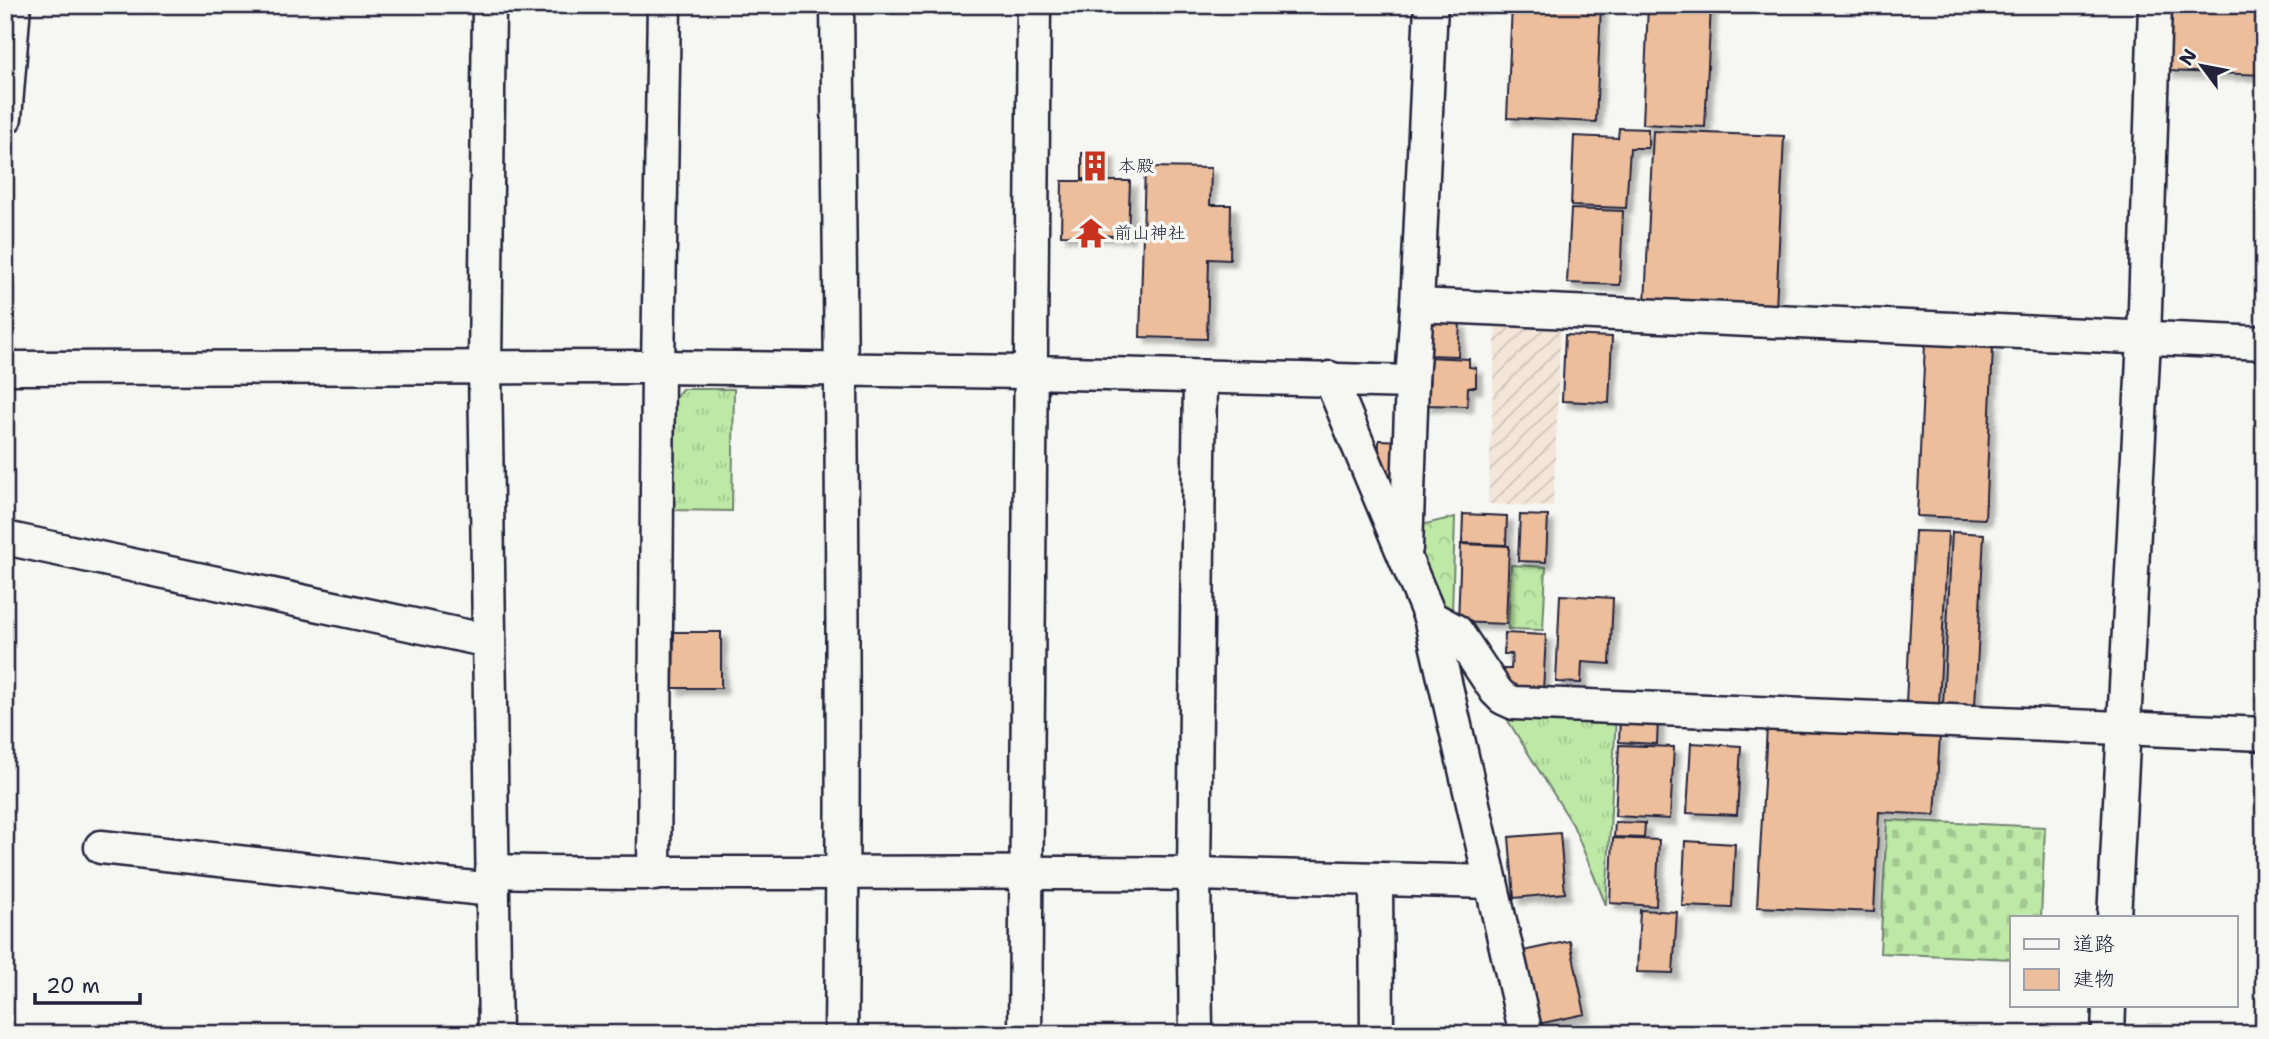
<svg xmlns="http://www.w3.org/2000/svg" width="2269" height="1039" font-family="'Shantell Sans','Klee One',sans-serif">
	<style>
		.industrial { fill: url(#industrial-furrows) }
		.grass { fill: url(#grass-tufts); stroke: #708570; stroke-width: 2 }
		.forest { fill: url(#forest-crowns); stroke: #708570; stroke-width: 2 }
		.cemetery { fill: url(#cemetery-stones); stroke: #708570; stroke-width: 2 }
		.building { fill: #ecbe9c; stroke: #22223b; stroke-width: 2; filter: url(#shadow) }
		.lines { fill: none; stroke-linecap: round; stroke-linejoin: round }
		.street-casing { stroke: #22223b; stroke-width: 37 }
		.street { stroke: #f6f6f2; stroke-width: 32 }
		.labels { text-anchor: middle; dominant-baseline: central; stroke-width: 7; stroke-linejoin: round; paint-order: stroke }
		.poi-label { font-size: 18px; fill: #22223b; stroke: #f6f6f2; text-anchor: start }
	</style>
	<defs>
		<pattern id="industrial-furrows" width="10" height="10" patternUnits="userSpaceOnUse" patternTransform="scale(1.75)"><rect width="10" height="10" fill="#f3e5d8"/><path d="M-1 1l2-2M0 10L10 0M9 11l2-2" fill="none" stroke="#d0c4ba"/></pattern>
		<pattern id="grass-tufts" width="24" height="20" patternUnits="userSpaceOnUse" patternTransform="scale(1.75)"><rect width="24" height="20" fill="#bde8a6"/><path d="M3 7l-1-3M5 7V3M7 7l1-3M15 17l-1-3M17 17v-4M19 17l1-3" fill="none" stroke="#a2c790"/></pattern>
		<pattern id="forest-crowns" width="20" height="18" patternUnits="userSpaceOnUse" patternTransform="scale(1.75)"><rect width="20" height="18" fill="#bde8a6"/><path d="M2 6a3 3 0 1 1 6 0M12 15a3 3 0 1 1 6 0" fill="none" stroke="#a2c790"/></pattern>
		<pattern id="cemetery-stones" width="16" height="16" patternUnits="userSpaceOnUse" patternTransform="scale(1.75)"><rect width="16" height="16" fill="#bde8a6"/><path d="M2 7V4a2 2 0 0 1 4 0v3zM10 15v-3a2 2 0 0 1 4 0v3z" fill="#a2c790"/></pattern>
		<filter id="shadow"><feDropShadow dx="6" dy="6" stdDeviation="2" flood-color="#0004"/></filter>
	</defs>
	<rect width="100%" height="100%" fill="#f6f6f2"/>
	<filter id="ink" filterUnits="userSpaceOnUse"><feTurbulence type="fractalNoise" baseFrequency=".0143" numOctaves="2"/><feDisplacementMap in="SourceGraphic" scale="14" xChannelSelector="R" yChannelSelector="G"/><feConvolveMatrix kernelMatrix="1 2 1 2 8 2 1 2 1" color-interpolation-filters="sRGB"/></filter>
	<g filter="url(#ink)">
		<polygon class="industrial" points="1496,320 1561,322 1553,507 1488,504"/>
		<g class="grass">
			<polygon points="682,389 734,389 732,511 667,510 669,404"/>
			<polygon points="1497,703 1616,715 1606,905 1573,825"/>
		</g>
		<g class="forest">
			<polygon points="1455,517 1452,612 1434,607 1419,572 1421,525"/>
			<polygon points="1511,565 1546,567 1543,630 1508,629"/>
		</g>
		<polygon class="cemetery" points="1887,820 2045,827 2041,918 2012,918 2012,959 1880,953"/>
		<g class="building">
			<polygon points="1512,5 1601,5 1596,122 1507,118"/>
			<polygon points="1648,5 1711,5 1705,127 1643,124"/>
			<polygon points="2170,5 2264,5 2264,75 2168,71"/>
			<polygon points="1619,128 1648,129 1648,148 1630,148 1626,208 1571,206 1574,136 1618,138"/>
			<polygon points="1653,131 1784,136 1776,309 1645,304"/>
			<rect x="1082" y="153" width="26" height="26"/>
			<polygon points="1145,167 1211,168 1210,205 1231,205 1230,260 1209,259 1207,339 1140,337"/>
			<polygon points="1062,181 1130,181 1128,236 1061,235"/>
			<polygon points="1571,209 1623,211 1620,285 1567,283"/>
			<polygon points="1428,321 1460,323 1458,356 1427,355"/>
			<polygon points="1565,335 1612,337 1609,403 1562,401"/>
			<polygon points="1925,344 1993,347 1985,519 1917,516"/>
			<polygon points="1427,357 1469,359 1469,367 1476,368 1476,387 1468,387 1467,406 1425,405"/>
			<polygon points="1379,440 1405,441 1403,487 1383,486 1378,474"/>
			<polygon points="1463,514 1507,516 1506,545 1462,543"/>
			<polygon points="1520,515 1548,516 1546,562 1518,561"/>
			<polygon points="1915,531 1948,532 1939,705 1906,703"/>
			<polygon points="1952,532 1984,534 1975,706 1943,705"/>
			<polygon points="1461,544 1509,546 1506,624 1458,622"/>
			<polygon points="1560,595 1613,598 1610,664 1582,662 1581,683 1556,682"/>
			<polygon points="674,632 721,632 721,688 673,688"/>
			<polygon points="1505,633 1546,635 1543,692 1502,690 1503,669 1511,669 1512,654 1504,654"/>
			<polygon points="1620,719 1658,720 1657,744 1619,742"/>
			<polygon points="1767,727 1940,736 1935,815 1879,812 1874,912 1757,907"/>
			<polygon points="1691,743 1741,746 1737,815 1687,813"/>
			<polygon points="1619,745 1674,747 1670,819 1615,816"/>
			<polygon points="1615,822 1645,823 1644,838 1614,837"/>
			<polygon points="1560,833 1565,893 1514,898 1509,837"/>
			<polygon points="1613,838 1659,840 1656,906 1610,903"/>
			<polygon points="1685,841 1735,844 1732,908 1682,906"/>
			<polygon points="1640,910 1677,912 1673,973 1637,972"/>
			<polygon points="1570,941 1585,1014 1538,1024 1523,951"/>
		</g>
		<g class="lines">
			<g class="street-casing">
				<g id="street">
					<polyline points="489,5 485,367 495,1034"/>
					<path d="M837,5C841,348 845,691 841,1034"/>
					<polyline points="5,118 14,5"/>
					<polyline points="1417,305 1431,5"/>
					<polyline points="5,368 658,367 1030,372 1412,382 1417,305 2264,343"/>
					<polyline points="1330,378 1430,617 1526,1034"/>
					<polyline points="5,538 489,641"/>
					<polyline points="1406,548 1412,382"/>
					<polyline points="1430,617 1456,631 1496,691 1503,698 1514,703 2264,734"/>
					<polyline points="101,847 492,890"/>
					<path d="M492,871C726,876 960,870 1195,874C1293,876 1392,879 1491,882"/>
					<polyline points="654,874 658,367 664,5"/>
					<polyline points="1376,879 1377,1034"/>
					<polyline points="2114,918 2144,339 2155,5"/>
					<polyline points="1025,1034 1034,5"/>
					<polyline points="1196,1034 1194,874 1200,377"/>
					<polyline points="2108,1034 2109,1006"/>
				</g>
			</g>
			<use href="#street" class="street"/>
		</g>
	</g>
	<defs>
		<g id="building-bare" transform="scale(2.415)"><path d="M-4-6H4V6H1V3H-1V6H-4ZM-2.5-4.3h1.7v1.8h-1.7ZM.8-4.3h1.7v1.8H.8ZM-2.5-1h1.7V.8h-1.7ZM.8-1h1.7V.8H.8Z" fill="#c8321e" stroke="#f6f6f2" stroke-width="2.5" paint-order="stroke"/></g>
		<g id="temple-bare" transform="scale(2.415)"><path d="M0-6L5-2H3V0L6.5 2.5H4V6H1.5V3h-3V6H-4V2.5H-6.5L-3 0V-2H-5Z" fill="#c8321e" stroke="#f6f6f2" stroke-width="2.5" paint-order="stroke"/></g>
	</defs>
	<g fill-rule="evenodd">
		<use href="#building-bare" x="1095" y="166"/>
		<use href="#temple-bare" x="1091" y="233"/>
	</g>
	<g class="labels">
		<g class="poi-label">
			<text x="1118" y="166">本殿</text>
			<text x="1114" y="233">前山神社</text>
		</g>
	</g>
	<rect width="2269" height="1039" fill="none" stroke="#f6f6f2" stroke-width="28"/>
	<rect x="14" y="14" width="2241" height="1011" fill="none" stroke="#22223b" stroke-width="2.5" filter="url(#ink)"/>
	<rect x="2010" y="916" width="228" height="91" fill="#f6f6f2" stroke="#a1a1a9" stroke-width="2"/>
	<rect x="2024" y="939" width="35" height="10" fill="#f6f6f2" stroke="#a1a1a9" stroke-width="2"/>
	<text x="2073" y="951" font-size="21" fill="#22223b">道路</text>
	<rect x="2024" y="969" width="35" height="21" fill="#ecbe9c" stroke="#a1a1a9" stroke-width="2"/>
	<text x="2073" y="986" font-size="21" fill="#22223b">建物</text>
	<g transform="translate(2202 66) rotate(302)" stroke="#f6f6f2" stroke-width="5" paint-order="stroke">
	<path d="M0-5L12 26L0 18L-12 26Z" fill="#22223b"/>
	<text y="-10" font-size="19" font-weight="bold" text-anchor="middle" fill="#22223b">N</text>
	</g>
	<path d="M35 993v10h105v-10" fill="none" stroke="#22223b" stroke-width="3.5"/>
	<text x="46" y="993" font-size="21" fill="#22223b" stroke="#f6f6f2" stroke-width="5" paint-order="stroke">20 m</text>
</svg>
